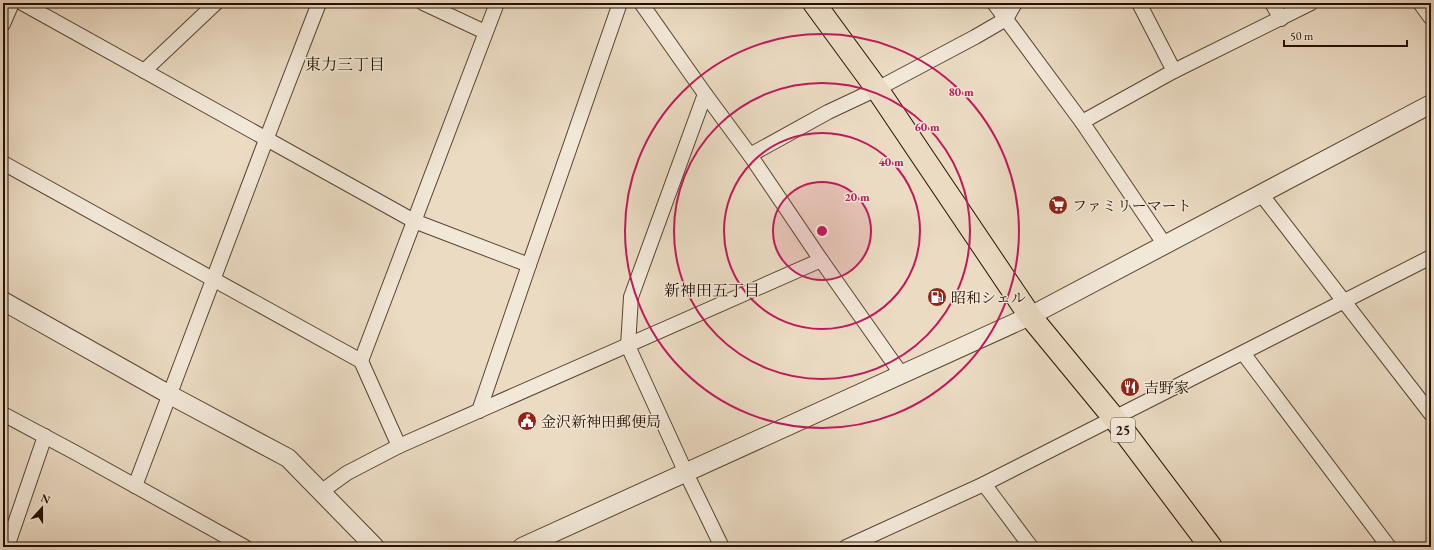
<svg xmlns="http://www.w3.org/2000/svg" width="1434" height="550" font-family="'EB Garamond','Noto Serif JP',serif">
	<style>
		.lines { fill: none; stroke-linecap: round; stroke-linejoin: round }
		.minor-casing { stroke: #584331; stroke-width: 16 }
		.tertiary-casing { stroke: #584331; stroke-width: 20 }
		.primary-casing { stroke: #271000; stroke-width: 24 }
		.minor { stroke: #f2e8d8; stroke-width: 14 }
		.tertiary { stroke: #f2e8d8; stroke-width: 18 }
		.primary { stroke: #ebdbc3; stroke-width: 22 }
		.ring { fill: none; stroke: #c2185b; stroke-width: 2 }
		.labels { text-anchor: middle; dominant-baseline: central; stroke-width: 3; stroke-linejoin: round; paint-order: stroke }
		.shield { fill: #f2e8d8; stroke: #645141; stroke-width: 1 }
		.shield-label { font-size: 14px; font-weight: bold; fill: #271000 }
		.poi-label { font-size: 15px; fill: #271000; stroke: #f2e8d8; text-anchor: start }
		.neighbourhood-label { font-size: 16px; fill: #271000; stroke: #f2e8d8 }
		.centre { fill: #c2185b; stroke: #f2e8d8; stroke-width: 2 }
		.ring-label { font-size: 12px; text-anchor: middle; font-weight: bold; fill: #c2185b; stroke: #f2e8d8; stroke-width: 3; stroke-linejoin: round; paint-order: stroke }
	</style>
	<rect width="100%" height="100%" fill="#ebdbc3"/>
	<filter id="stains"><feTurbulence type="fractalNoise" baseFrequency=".005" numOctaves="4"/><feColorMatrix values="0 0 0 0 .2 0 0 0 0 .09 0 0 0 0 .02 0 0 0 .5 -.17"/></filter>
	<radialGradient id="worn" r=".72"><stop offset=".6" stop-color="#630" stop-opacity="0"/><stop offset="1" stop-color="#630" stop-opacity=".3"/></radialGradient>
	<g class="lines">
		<g class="minor-casing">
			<g id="minor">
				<polyline points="22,3 414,221 529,265 620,3"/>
				<polyline points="423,3 485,32"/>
				<polyline points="641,3 705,94 750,155 821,260 902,375"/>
				<polyline points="994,3 1082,122 1165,245"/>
				<polyline points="1139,3 1174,71"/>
				<polyline points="1272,3 1281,19"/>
				<polyline points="1420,3 1431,18"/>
				<polyline points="3,24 12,3"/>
				<polyline points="144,71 216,3"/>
				<polyline points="705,94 631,297 628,346 686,473 722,547"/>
				<polyline points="1082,122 1174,71 1311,3"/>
				<polyline points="750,155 828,112 877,89 975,37 1006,19 1015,3"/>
				<polyline points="3,163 361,361 399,446"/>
				<polyline points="1261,194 1431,414"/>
				<polyline points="1243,353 1389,547"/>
				<polyline points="361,361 497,3"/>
				<polyline points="479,411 529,265"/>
				<polyline points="3,414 76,453 245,547"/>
				<polyline points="984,484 1031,547"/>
				<polyline points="135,486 266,140 319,3"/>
				<polyline points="322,491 347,473 399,446 821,260"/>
				<polyline points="7,547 45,436"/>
				<polyline points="846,547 984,484 1431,257"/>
			</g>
		</g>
		<g class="tertiary-casing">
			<g id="tertiary">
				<polyline points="3,301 170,395 288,458 375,547"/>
				<polyline points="522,547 1030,316 1431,104"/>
			</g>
		</g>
		<g class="primary-casing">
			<polyline id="primary" points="814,3 877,89 1030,316 1114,418 1211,547"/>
		</g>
		<use href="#minor" class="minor"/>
		<use href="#tertiary" class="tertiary"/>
		<use href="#primary" class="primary"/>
	</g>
	<circle cx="822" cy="231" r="49" fill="#c2185b" fill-opacity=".12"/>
	<g class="ring">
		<circle cx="822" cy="231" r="49"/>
		<circle cx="822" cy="231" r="98"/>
		<circle cx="822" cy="231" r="148"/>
		<circle cx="822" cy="231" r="197"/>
	</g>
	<defs>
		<g id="supermarket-disc" transform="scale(1)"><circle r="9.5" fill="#8f2418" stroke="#f2e8d8"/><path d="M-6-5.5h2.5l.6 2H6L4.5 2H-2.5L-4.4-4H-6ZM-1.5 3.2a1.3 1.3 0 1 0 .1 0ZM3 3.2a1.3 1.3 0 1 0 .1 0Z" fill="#fff"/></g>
		<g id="fuel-disc" transform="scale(1)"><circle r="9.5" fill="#8f2418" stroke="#f2e8d8"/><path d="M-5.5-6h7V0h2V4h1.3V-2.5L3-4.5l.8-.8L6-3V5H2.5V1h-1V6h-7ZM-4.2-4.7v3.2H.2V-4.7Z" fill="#fff"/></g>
		<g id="restaurant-disc" transform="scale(1)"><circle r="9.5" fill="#8f2418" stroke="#f2e8d8"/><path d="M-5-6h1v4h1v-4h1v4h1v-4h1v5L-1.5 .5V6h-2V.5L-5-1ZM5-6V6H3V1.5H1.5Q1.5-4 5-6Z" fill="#fff"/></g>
		<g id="civic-disc" transform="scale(1)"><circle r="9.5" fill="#8f2418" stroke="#f2e8d8"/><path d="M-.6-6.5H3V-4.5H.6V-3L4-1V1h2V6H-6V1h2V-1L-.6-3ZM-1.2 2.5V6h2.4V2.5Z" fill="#fff"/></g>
	</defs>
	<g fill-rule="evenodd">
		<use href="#supermarket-disc" x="1058" y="205"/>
		<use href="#fuel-disc" x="937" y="297"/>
		<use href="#restaurant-disc" x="1130" y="387"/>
		<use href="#civic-disc" x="527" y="421"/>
	</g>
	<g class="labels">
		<rect class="shield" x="1111" y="418" width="24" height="24" rx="3"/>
		<g class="shield-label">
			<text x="1123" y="430">25</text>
		</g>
		<g class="poi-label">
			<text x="1072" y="205">ファミリーマート</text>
			<text x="951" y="297">昭和シェル</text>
			<text x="1144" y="387">吉野家</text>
			<text x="541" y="421">金沢新神田郵便局</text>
		</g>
		<g class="neighbourhood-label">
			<text x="345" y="64">東力三丁目</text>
			<text x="712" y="290">新神田五丁目</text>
		</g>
	</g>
	<circle cx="822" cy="231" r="6" class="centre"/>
	<g class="ring-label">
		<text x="961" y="96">80 m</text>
		<text x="927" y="131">60 m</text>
		<text x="891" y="166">40 m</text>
		<text x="857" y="201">20 m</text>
	</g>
	<rect width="1434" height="550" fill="none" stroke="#ebdbc3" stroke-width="16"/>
	<rect x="4" y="4" width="1426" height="542" fill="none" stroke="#271000" stroke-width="2"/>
	<rect x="8" y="8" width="1418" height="534" fill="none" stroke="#271000"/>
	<g transform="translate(42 508) rotate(21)" stroke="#f2e8d8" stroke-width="3" paint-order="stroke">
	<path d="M0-3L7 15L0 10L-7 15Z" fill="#271000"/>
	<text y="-6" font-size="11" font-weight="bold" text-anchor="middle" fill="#271000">N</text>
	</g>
	<path d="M1284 40v6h123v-6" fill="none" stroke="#271000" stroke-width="2"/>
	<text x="1290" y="40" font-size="12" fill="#271000" stroke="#f2e8d8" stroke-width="3" paint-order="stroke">50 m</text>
	<rect width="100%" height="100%" filter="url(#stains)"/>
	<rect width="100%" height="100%" fill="url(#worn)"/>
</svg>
